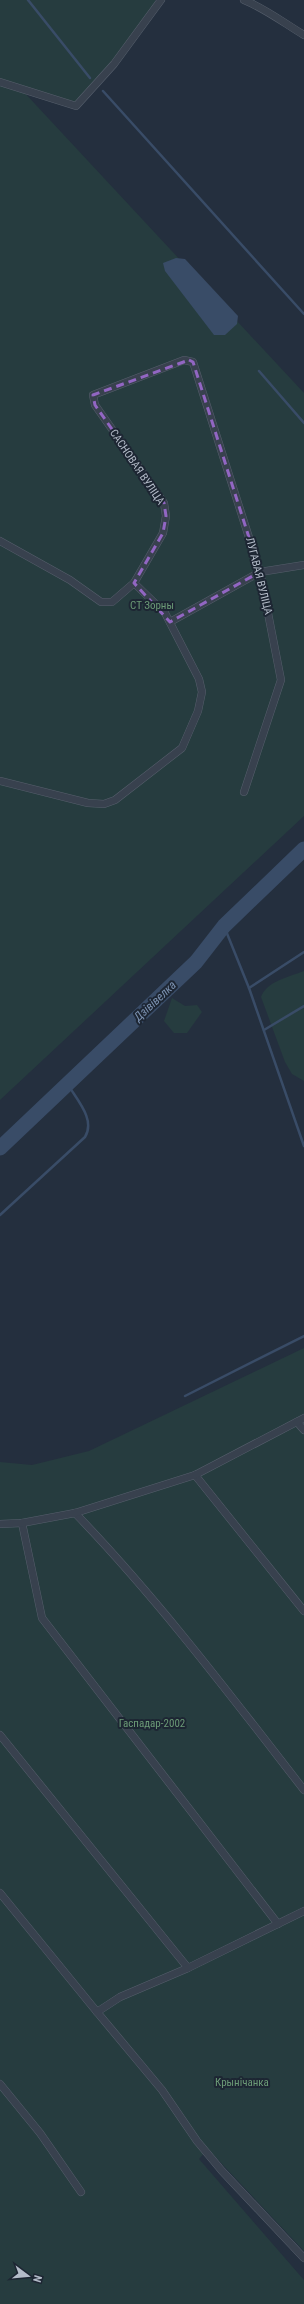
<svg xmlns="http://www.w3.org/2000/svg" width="304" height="2304" font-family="'Roboto Condensed',sans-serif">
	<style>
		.green { fill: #263c3f }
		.water { fill: #394c67 }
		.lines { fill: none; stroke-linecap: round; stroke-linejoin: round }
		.stream { stroke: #394c67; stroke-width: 2.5 }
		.river { stroke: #394c67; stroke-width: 15 }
		.street-casing { stroke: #565f6c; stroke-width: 8 }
		.street { stroke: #38414e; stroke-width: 7 }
		.marked { fill: none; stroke: #9266c3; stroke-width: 3; stroke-dasharray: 8 5; stroke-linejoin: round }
		.labels { text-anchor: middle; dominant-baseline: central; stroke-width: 4; stroke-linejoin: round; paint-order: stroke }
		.street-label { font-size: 11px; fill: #b4bcc9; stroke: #1d2633 }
		.park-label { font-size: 11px; fill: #6b9a76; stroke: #1d2633 }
		.water-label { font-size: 12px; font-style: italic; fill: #7c92b1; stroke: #1d2633 }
	</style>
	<rect width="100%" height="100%" fill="#242f3e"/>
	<g class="green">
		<polygon points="0,0 155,0 155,8 76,106 22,90 304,393 304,816 0,1100"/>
		<path d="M304,971V1081L292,1074L285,1062L261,997C267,981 289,977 304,971Z"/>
		<polygon points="172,998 185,1006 197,1005 202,1012 187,1033 174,1033 164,1021"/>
		<polygon points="304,1348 304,2251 208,2149 199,2159 304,2280 304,2304 0,2304 0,1462 32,1465 89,1451"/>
	</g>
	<polygon class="water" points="176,258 185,259 238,316 237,324 225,335 214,335 165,271 163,263"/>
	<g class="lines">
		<g class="stream">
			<polyline points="28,0 90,78"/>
			<polyline points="103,91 304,314"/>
			<polyline points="259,371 304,423"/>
			<polyline points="224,926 249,988 304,1146"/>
			<polyline points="249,988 304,952"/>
			<polyline points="264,1030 304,1006"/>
			<path d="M0,1215L85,1137C96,1119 76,1099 67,1083"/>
			<polyline points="185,1396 304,1336"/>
		</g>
		<polyline class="river" points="0,1148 196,962 224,926 304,849"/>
		<g class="street-casing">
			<g id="street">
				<path d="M244,0C266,9 284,23 304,35"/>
				<polyline points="0,82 76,106 114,64 161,0"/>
				<polyline points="0,541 70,580 101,602 112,602 134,583 163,533 166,516 164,503 95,405 93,395 184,360 193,362 260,572 281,680 244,792"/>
				<polyline points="170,622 260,572 304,565"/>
				<polyline points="0,781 88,803 104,804 115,800 182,748 198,711 202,692 199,679 165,613 134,583"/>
				<polyline points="297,1422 304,1430"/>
				<polyline points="195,1475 304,1611"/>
				<path d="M75,1513C158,1599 231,1696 304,1790"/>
				<polyline points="22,1523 42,1618 278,1924"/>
				<polyline points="0,1524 22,1523 75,1513 195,1475 304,1418"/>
				<polyline points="0,1735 188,1968"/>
				<polyline points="0,1893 97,2012 120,1997 188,1968 304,1911"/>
				<polyline points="97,2012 162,2090 197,2141 222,2171 304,2258"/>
				<polyline points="0,2084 40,2133 81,2192"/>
			</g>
		</g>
		<use href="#street" class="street"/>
	</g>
	<path class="marked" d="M189,360L193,362L260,572L170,622L134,583L163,533L166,516L164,503L95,405L93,395Z"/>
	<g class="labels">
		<g class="street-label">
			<text transform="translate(137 467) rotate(56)">САСНОВАЯ ВУЛІЦА</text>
			<text transform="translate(259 576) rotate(76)">ЛУГАВАЯ ВУЛІЦА</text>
		</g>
		<g class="park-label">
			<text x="152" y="605">СТ Зорны</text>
			<text x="152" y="1723">Гаспадар-2002</text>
			<text x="242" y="2082">Крынічанка</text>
		</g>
		<g class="water-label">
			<text transform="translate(155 1001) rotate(-43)">Дзівівелка</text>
		</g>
	</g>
	<g transform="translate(28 2276) rotate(106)" stroke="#1d2633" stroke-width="3" paint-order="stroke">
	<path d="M0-3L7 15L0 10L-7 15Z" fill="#b4bcc9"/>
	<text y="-6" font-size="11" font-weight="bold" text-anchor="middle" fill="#b4bcc9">N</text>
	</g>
</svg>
